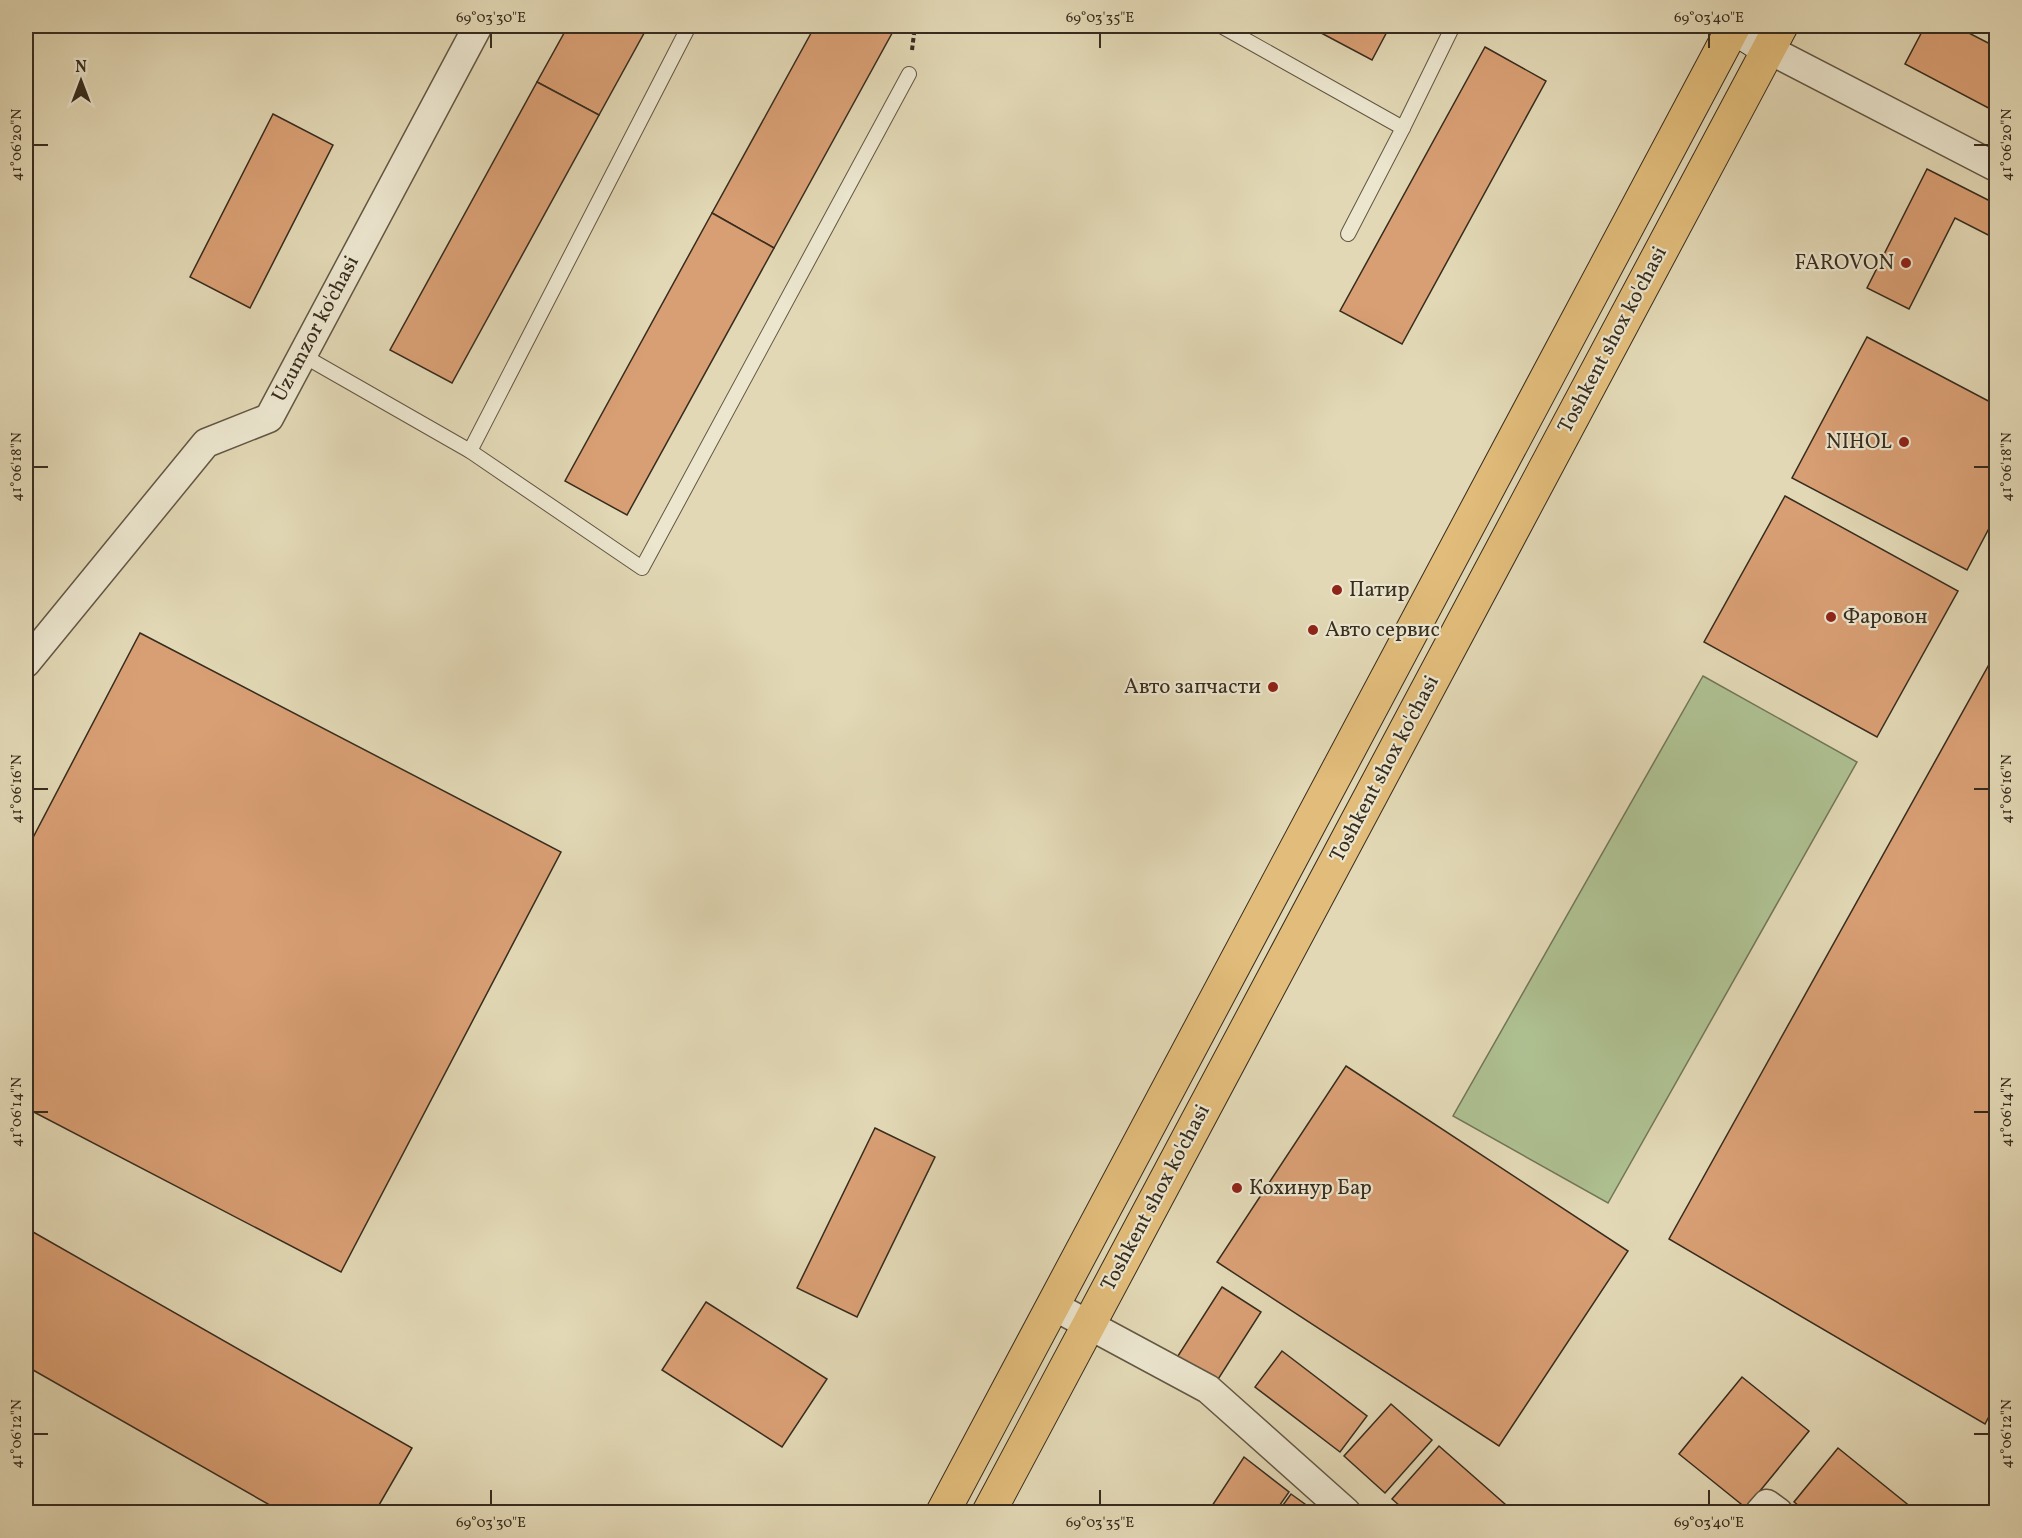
<svg xmlns="http://www.w3.org/2000/svg" width="2022" height="1538" font-family="Vollkorn,serif">
	<style>
		.green { fill: #aec091; stroke: #727658; stroke-width: 1.5 }
		.building { fill: #d99f74; stroke: #372c1e; stroke-width: 1.5 }
		.lines { fill: none; stroke-linecap: round; stroke-linejoin: round }
		.lane-casing { stroke: #625744; stroke-width: 16 }
		.street-casing { stroke: #625744; stroke-width: 31 }
		.secondary-casing { stroke: #372c1e; stroke-width: 35 }
		.primary-casing { stroke: #372c1e; stroke-width: 35 }
		.path { stroke: #372c1e; stroke-width: 4; stroke-dasharray: 4.5 3; stroke-linecap: butt }
		.lane { stroke: #ece6cf; stroke-width: 14 }
		.street { stroke: #ece6cf; stroke-width: 28 }
		.secondary { stroke: #ece6cf; stroke-width: 33 }
		.primary { stroke: #e1bc7a; stroke-width: 33 }
		.ticks { fill: none; stroke: #372c1e; stroke-width: 2 }
		.poi-dot { fill: #8f2418; stroke: #ece6cf; stroke-width: 2 }
		.labels { text-anchor: middle; dominant-baseline: central; stroke-width: 4.5; stroke-linejoin: round; paint-order: stroke }
		.poi-label { font-size: 21px; fill: #372c1e; stroke: #ece6cf; text-anchor: start }
		.street-label { font-size: 21px; fill: #372c1e; stroke: #ece6cf }
		.neatline { fill: none; stroke: #372c1e; stroke-width: 2 }
		.ticks-label { font-size: 15px; text-anchor: middle; fill: #372c1e }
	</style>
	<rect width="100%" height="100%" fill="#e2d8b5"/>
	<filter id="stains"><feTurbulence type="fractalNoise" baseFrequency=".00333" numOctaves="4"/><feColorMatrix values="0 0 0 0 .2 0 0 0 0 .09 0 0 0 0 .02 0 0 0 .5 -.17"/></filter>
	<radialGradient id="worn" r=".72"><stop offset=".6" stop-color="#630" stop-opacity="0"/><stop offset="1" stop-color="#630" stop-opacity=".3"/></radialGradient>
	<polygon class="green" points="1703,676 1857,762 1608,1203 1453,1116"/>
	<g class="building">
		<polygon points="568,26 648,26 599,115 537,82"/>
		<polygon points="815,26 896,26 774,248 712,213"/>
		<polygon points="1308,26 1390,26 1372,60"/>
		<polygon points="1925,26 1963,26 1961,29 1996,47 1996,112 1905,64"/>
		<polygon points="1485,47 1546,81 1402,344 1340,311"/>
		<polygon points="537,82 599,115 452,383 390,350"/>
		<polygon points="273,114 333,145 250,308 190,277"/>
		<polygon points="1927,169 1996,204 1996,239 1955,218 1909,309 1867,288"/>
		<polygon points="712,213 774,248 627,515 565,481"/>
		<polygon points="1867,337 1996,405 1996,515 1967,570 1792,478"/>
		<polygon points="1785,496 1958,591 1877,737 1704,642"/>
		<polygon points="140,633 561,852 341,1272 26,1108 26,851"/>
		<polygon points="1996,652 1996,1403 1985,1424 1669,1239"/>
		<polygon points="1346,1066 1628,1251 1499,1446 1217,1262"/>
		<polygon points="875,1128 935,1157 857,1317 797,1288"/>
		<polygon points="26,1228 412,1448 375,1512 282,1512 26,1366"/>
		<polygon points="1222,1287 1261,1312 1215,1384 1176,1359"/>
		<polygon points="706,1302 827,1379 782,1447 662,1370"/>
		<polygon points="1282,1351 1367,1416 1340,1452 1255,1387"/>
		<polygon points="1742,1377 1809,1431 1746,1508 1679,1454"/>
		<polygon points="1391,1404 1432,1440 1385,1493 1344,1456"/>
		<polygon points="1439,1446 1514,1512 1407,1512 1392,1499"/>
		<polygon points="1838,1448 1917,1512 1807,1512 1794,1502"/>
		<polygon points="1244,1457 1289,1492 1275,1512 1208,1512"/>
		<polygon points="1291,1494 1316,1512 1278,1512"/>
	</g>
	<g class="lines">
		<g class="lane-casing">
			<g id="lane">
				<polyline points="1221,26 1403,128 1453,26"/>
				<polyline points="1348,234 1403,128"/>
				<polyline points="302,355 470,451 689,26"/>
				<polyline points="470,451 642,568 909,74"/>
			</g>
		</g>
		<g class="street-casing">
			<g id="street">
				<polyline points="1768,49 1996,167"/>
				<polyline points="26,663 206,443 269,418 478,26"/>
				<polyline points="1052,1305 1208,1389 1346,1512"/>
				<polyline points="1760,1512 1767,1504 1778,1512"/>
			</g>
		</g>
		<g class="secondary-casing">
			<polyline id="secondary" points="1732,26 1768,49"/>
		</g>
		<g class="primary-casing">
			<g id="primary">
				<polyline points="943,1512 1734,26"/>
				<polyline points="989,1512 1781,26"/>
			</g>
		</g>
		<polyline class="path" points="912,50 915,26"/>
		<use href="#lane" class="lane"/>
		<use href="#street" class="street"/>
		<use href="#secondary" class="secondary"/>
		<use href="#primary" class="primary"/>
	</g>
	<path class="ticks" d="M491,33V48M1100,33V48M1709,33V48M33,145H48M1974,145H1989M33,467H48M1974,467H1989M33,789H48M1974,789H1989M33,1112H48M1974,1112H1989M33,1434H48M1974,1434H1989M491,1490V1505M1100,1490V1505M1709,1490V1505"/>
	<g class="poi-dot">
		<circle cx="1906" cy="263" r="6"/>
		<circle cx="1904" cy="442" r="6"/>
		<circle cx="1337" cy="590" r="6"/>
		<circle cx="1831" cy="617" r="6"/>
		<circle cx="1313" cy="630" r="6"/>
		<circle cx="1273" cy="687" r="6"/>
		<circle cx="1237" cy="1188" r="6"/>
	</g>
	<g class="labels">
		<g class="poi-label">
			<text x="1894" y="263" text-anchor="end">FAROVON</text>
			<text x="1892" y="442" text-anchor="end">NIHOL</text>
			<text x="1349" y="590">Патир</text>
			<text x="1843" y="617">Фаровон</text>
			<text x="1325" y="630">Авто сервис</text>
			<text x="1261" y="687" text-anchor="end">Авто запчасти</text>
			<text x="1249" y="1188">Кохинур Бар</text>
		</g>
		<g class="street-label">
			<text transform="translate(316 329) rotate(-62)">Uzumzor ko'chasi</text>
			<text transform="translate(1613 340) rotate(-62)">Toshkent shox ko'chasi</text>
			<text transform="translate(1385 769) rotate(-62)">Toshkent shox ko'chasi</text>
			<text transform="translate(1156 1198) rotate(-62)">Toshkent shox ko'chasi</text>
		</g>
	</g>
	<rect width="2022" height="1538" fill="none" stroke="#e2d8b5" stroke-width="66"/>
	<g transform="translate(81 81)" stroke="#ece6cf" stroke-width="4.5" paint-order="stroke">
	<path d="M0-4.5L10 22L0 15L-10 22Z" fill="#372c1e"/>
	<text y="-9" font-size="16" font-weight="bold" text-anchor="middle" fill="#372c1e">N</text>
	</g>
	<rect x="33" y="33" width="1956" height="1472" class="neatline"/>
	<g class="ticks-label">
		<text x="491" y="22">69°03'30"E</text>
		<text x="1100" y="22">69°03'35"E</text>
		<text x="1709" y="22">69°03'40"E</text>
		<text transform="translate(16 145) rotate(-90)" y="5">41°06'20"N</text>
		<text transform="translate(2006 145) rotate(-90)" y="5">41°06'20"N</text>
		<text transform="translate(16 467) rotate(-90)" y="5">41°06'18"N</text>
		<text transform="translate(2006 467) rotate(-90)" y="5">41°06'18"N</text>
		<text transform="translate(16 789) rotate(-90)" y="5">41°06'16"N</text>
		<text transform="translate(2006 789) rotate(-90)" y="5">41°06'16"N</text>
		<text transform="translate(16 1112) rotate(-90)" y="5">41°06'14"N</text>
		<text transform="translate(2006 1112) rotate(-90)" y="5">41°06'14"N</text>
		<text transform="translate(16 1434) rotate(-90)" y="5">41°06'12"N</text>
		<text transform="translate(2006 1434) rotate(-90)" y="5">41°06'12"N</text>
		<text x="491" y="1527">69°03'30"E</text>
		<text x="1100" y="1527">69°03'35"E</text>
		<text x="1709" y="1527">69°03'40"E</text>
	</g>
	<rect width="100%" height="100%" filter="url(#stains)"/>
	<rect width="100%" height="100%" fill="url(#worn)"/>
</svg>
